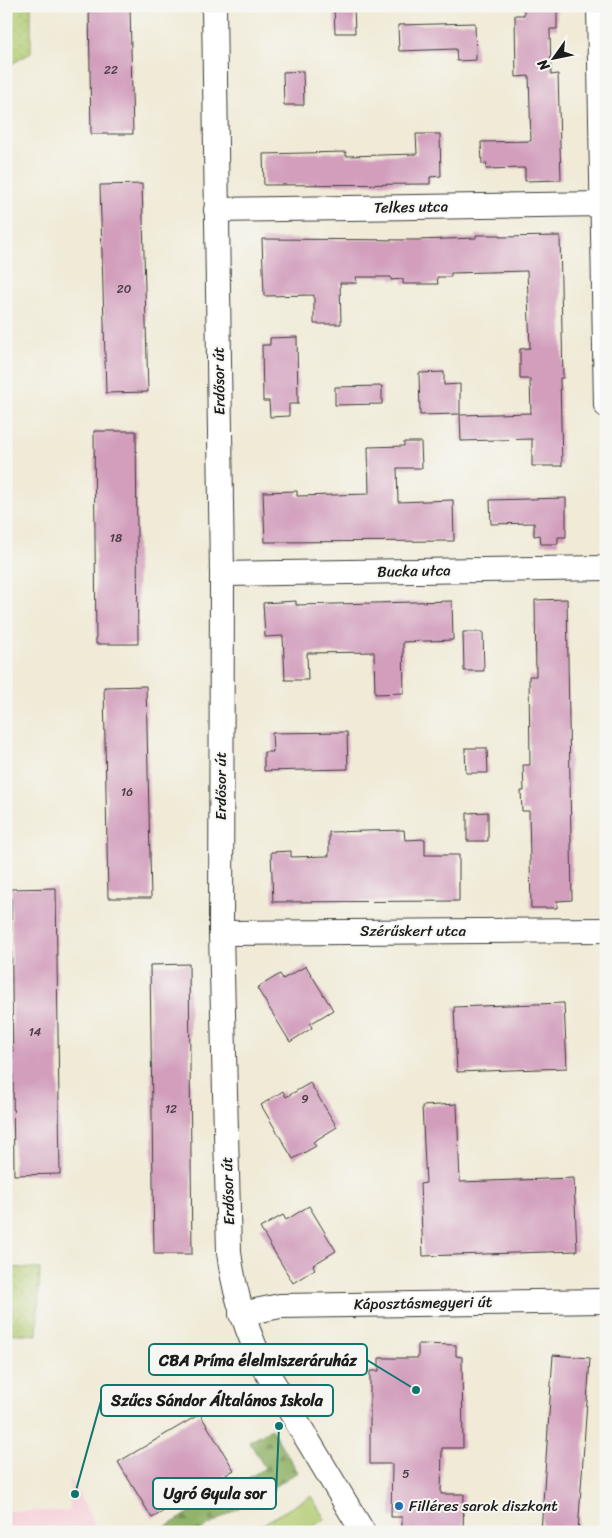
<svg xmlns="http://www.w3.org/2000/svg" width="612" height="1538" font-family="Sriracha,sans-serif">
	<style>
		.built { fill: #f6cfd7 }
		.grass { fill: #b1cb70; stroke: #667446 }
		.forest { fill: url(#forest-firs); stroke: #54663f }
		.park { fill: url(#park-dots); stroke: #667446 }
		.building { fill: #d29ebc }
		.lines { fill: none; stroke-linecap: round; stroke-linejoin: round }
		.minor-casing { stroke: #3c3b38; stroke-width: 26 }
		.minor { stroke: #fff; stroke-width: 24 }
		.poi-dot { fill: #1f6fb2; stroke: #f6f6f2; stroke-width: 2 }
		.labels { text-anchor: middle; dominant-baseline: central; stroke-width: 4; stroke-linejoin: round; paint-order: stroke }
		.number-label { font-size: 12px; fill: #4a3c44 }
		.street-label { font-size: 15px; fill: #1c1c1c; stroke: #f6f6f2 }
		.poi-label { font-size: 15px; fill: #1c1c1c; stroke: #f6f6f2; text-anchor: start }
		.leader { fill: none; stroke: #0f766e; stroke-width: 2 }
		.callout-dot { fill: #0f766e; stroke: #f6f6f2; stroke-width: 2 }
		.callout { fill: #f6f6f2; stroke: #0f766e; stroke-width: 2 }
		.callout-label { font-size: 16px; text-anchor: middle; font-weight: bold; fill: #1c1c1c }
	</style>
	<defs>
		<pattern id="forest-firs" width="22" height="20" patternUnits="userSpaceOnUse" patternTransform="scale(1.25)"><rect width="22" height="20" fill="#8caf62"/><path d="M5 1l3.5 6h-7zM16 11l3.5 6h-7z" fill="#728e50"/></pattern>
		<pattern id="park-dots" width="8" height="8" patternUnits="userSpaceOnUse" patternTransform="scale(1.25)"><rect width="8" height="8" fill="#b1cb70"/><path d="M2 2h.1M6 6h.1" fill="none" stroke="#98ae60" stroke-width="1.8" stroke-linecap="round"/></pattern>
	</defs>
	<rect width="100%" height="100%" fill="#f6f6f2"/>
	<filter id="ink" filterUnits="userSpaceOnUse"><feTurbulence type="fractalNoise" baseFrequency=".02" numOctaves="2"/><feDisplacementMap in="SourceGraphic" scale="10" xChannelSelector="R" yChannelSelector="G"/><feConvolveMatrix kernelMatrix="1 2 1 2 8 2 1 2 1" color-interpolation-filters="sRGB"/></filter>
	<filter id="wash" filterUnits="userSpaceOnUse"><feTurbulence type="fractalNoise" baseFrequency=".0096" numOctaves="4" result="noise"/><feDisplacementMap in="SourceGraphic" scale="20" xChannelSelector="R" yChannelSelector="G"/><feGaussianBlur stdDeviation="1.12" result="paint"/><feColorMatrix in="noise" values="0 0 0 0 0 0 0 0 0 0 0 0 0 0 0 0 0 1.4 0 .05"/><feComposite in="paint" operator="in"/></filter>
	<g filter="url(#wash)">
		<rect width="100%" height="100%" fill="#f0ead6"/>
		<polygon class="built" points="6,1478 7,1511 70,1511 70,1478 99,1532 6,1532"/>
		<polygon class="grass" points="311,1496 325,1519 304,1532 249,1532"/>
		<polygon class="forest" points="271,1429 298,1472 198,1532 157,1532 265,1468 249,1441"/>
		<g class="park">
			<polygon points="6,6 31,6 31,53 6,67"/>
			<polygon points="6,1267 40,1269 37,1335 6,1333"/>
		</g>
		<g id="blocks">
			<g class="building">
				<polygon points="89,6 130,6 133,134 91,134"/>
				<polygon points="334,6 354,6 355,33 335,33"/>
				<polygon points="524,6 557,6 557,29 550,29 551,75 558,74 561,180 525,181 525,168 486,169 487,163 482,164 481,142 531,141 529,76 516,77 515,15 524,15"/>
				<polygon points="475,23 476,60 457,61 456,49 399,51 398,25"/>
				<polygon points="303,71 304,105 284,105 283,72"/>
				<polygon points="416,134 440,134 441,176 430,177 430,184 264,185 263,154 346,152 346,156 417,154"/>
				<polygon points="142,184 148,392 106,393 100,185"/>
				<polygon points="476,235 500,235 500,237 560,236 563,378 560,378 562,466 532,466 532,439 461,441 460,415 531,413 530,379 520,379 520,349 530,348 527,271 451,273 451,277 437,277 438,284 403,284 403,279 391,280 391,277 356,277 357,283 340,283 341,324 314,324 314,295 264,296 262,239 416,240 476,238"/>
				<polygon points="297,337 298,404 289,404 289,416 270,417 269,401 263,401 262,345 270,345 270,338"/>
				<polygon points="444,372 444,385 460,384 460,414 420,415 419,373"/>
				<polygon points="382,386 382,404 335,405 335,387"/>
				<polygon points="94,431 136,431 138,644 96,644"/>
				<polygon points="404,442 421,442 422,468 397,468 398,502 453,500 454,541 265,542 263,492 297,491 297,496 369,494 368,447 404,446"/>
				<polygon points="566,498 566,537 558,537 558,544 541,544 540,535 534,536 534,523 491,524 490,500"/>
				<polygon points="567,599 572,900 557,901 557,908 531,908 529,811 522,811 521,791 524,791 523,765 530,765 529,676 536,676 535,600"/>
				<polygon points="296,601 296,605 452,601 453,640 403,642 404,693 375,694 374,652 307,653 308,680 285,680 283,636 265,637 263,603"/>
				<polygon points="463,632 483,632 484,671 464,671"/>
				<polygon points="146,686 151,898 108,898 104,687"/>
				<polygon points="347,732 348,769 264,771 264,752 273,752 272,733"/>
				<polygon points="465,748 487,748 488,773 466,773"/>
				<polygon points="488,812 488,841 467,841 467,813"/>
				<polygon points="404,830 405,840 425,839 425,855 459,855 459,901 273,902 271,852 291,851 291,857 329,856 329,832"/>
				<polygon points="56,888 60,1174 14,1175 11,889"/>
				<polygon points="189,964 192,1254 154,1254 150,965"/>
				<polygon points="306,966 333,1010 310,1024 312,1028 290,1042 257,988 280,974 283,979"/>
				<polygon points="564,1003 567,1068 457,1072 454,1007"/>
				<polygon points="310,1083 337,1127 313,1142 316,1146 293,1159 261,1105 283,1091 286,1097"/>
				<polygon points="457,1104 460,1182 574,1178 577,1251 423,1256 420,1184 426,1183 422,1106"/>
				<polygon points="309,1206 336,1251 313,1265 315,1269 293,1283 260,1228 283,1215 286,1220"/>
				<polygon points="418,1344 456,1345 456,1356 462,1357 463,1448 442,1448 441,1494 464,1494 463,1532 402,1532 402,1517 391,1517 392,1464 370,1464 370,1371 379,1371 379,1358 418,1358"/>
				<polygon points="553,1355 590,1358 578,1532 541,1532"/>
				<polygon points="200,1414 234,1470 152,1518 118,1462"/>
			</g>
		</g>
	</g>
	<g filter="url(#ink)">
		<use href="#blocks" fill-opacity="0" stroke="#3c3b38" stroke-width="1"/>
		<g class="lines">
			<g class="minor-casing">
				<g id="minor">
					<path d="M214,6L222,574L221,933L229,1252C234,1294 246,1331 265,1369L363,1532"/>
					<polyline points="599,6 606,405"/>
					<polyline points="216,210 606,204"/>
					<polyline points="222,574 606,568"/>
					<polyline points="221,933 606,930"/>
					<polyline points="241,1314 280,1306 606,1301"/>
				</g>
			</g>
			<use href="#minor" class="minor"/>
		</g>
	</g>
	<circle class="poi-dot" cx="399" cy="1506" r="5"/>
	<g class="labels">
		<g class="number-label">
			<text x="111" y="70">22</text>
			<text x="124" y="289">20</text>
			<text x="116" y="538">18</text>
			<text x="127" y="792">16</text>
			<text x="35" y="1032">14</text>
			<text x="305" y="1099">9</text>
			<text x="171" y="1109">12</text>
			<text x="406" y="1474">5</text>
		</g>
		<g class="street-label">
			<text transform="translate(411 207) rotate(-1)">Telkes utca</text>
			<text transform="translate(219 381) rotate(-91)">Erdősor út</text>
			<text transform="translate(414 571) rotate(-1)">Bucka utca</text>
			<text transform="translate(221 786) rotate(-90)">Erdősor út</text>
			<text x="413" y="931">Szérűskert utca</text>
			<text transform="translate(228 1191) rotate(-92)">Erdősor út</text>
			<text transform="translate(423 1303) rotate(-1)">Káposztásmegyeri út</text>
		</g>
		<g class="poi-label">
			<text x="409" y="1506">Filléres sarok diszkont</text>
		</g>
	</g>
	<path class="leader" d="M416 1390L367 1360M75 1494L101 1401M279 1426L276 1494"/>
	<g class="callout-dot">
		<circle cx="416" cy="1390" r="5"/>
		<circle cx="75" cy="1494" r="5"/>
		<circle cx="279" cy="1426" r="5"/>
	</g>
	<g class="callout">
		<rect x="149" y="1344" width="218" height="31" rx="5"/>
		<rect x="101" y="1385" width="232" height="31" rx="5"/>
		<rect x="153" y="1478" width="123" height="31" rx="5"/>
	</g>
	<g class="callout-label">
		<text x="258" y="1366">CBA Príma élelmiszeráruház</text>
		<text x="217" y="1406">Szűcs Sándor Általános Iskola</text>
		<text x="215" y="1499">Ugró Gyula sor</text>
	</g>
	<rect width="612" height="1538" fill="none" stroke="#f6f6f2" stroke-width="25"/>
	<g transform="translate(554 58) rotate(237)" stroke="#f6f6f2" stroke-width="4" paint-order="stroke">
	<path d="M0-4L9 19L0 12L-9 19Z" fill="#1c1c1c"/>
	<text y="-8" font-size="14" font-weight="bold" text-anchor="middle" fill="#1c1c1c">N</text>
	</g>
</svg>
